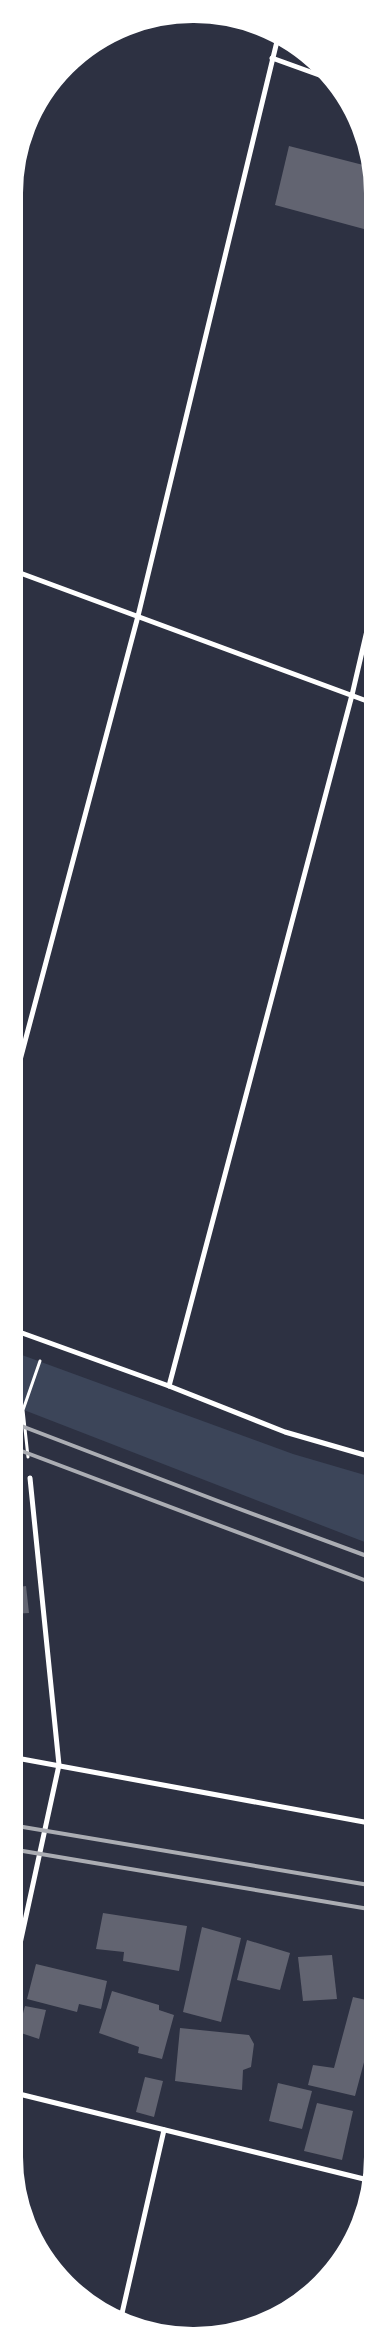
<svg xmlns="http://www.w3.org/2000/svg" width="387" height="2350" font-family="'PT Sans',sans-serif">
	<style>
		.green { fill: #3c4559 }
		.building { fill: #626471 }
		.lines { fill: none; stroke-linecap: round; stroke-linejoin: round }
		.path { stroke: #fff; stroke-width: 3 }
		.minor { stroke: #fff; stroke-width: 5 }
		.rail { stroke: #abadb3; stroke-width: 4 }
		.rim { fill: none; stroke: #fff; stroke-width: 6 }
	</style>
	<rect width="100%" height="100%" fill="#2d3142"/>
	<polygon class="green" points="11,1351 293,1454 375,1478 375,1546 11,1405"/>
	<g class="building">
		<polygon points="289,146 371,167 375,181 375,232 275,205"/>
		<polygon points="11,1499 19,1502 12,1522 11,1522"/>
		<polygon points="26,1586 29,1613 11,1614 11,1588"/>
		<polygon points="103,1913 187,1926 179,1971 123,1961 124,1952 96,1949"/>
		<polygon points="202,1927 241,1938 221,2022 183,2012"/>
		<polygon points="247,1940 290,1953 280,1990 237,1980"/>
		<polygon points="332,1955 337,1999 303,2001 298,1957"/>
		<polygon points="36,1964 107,1981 101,2009 79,2004 77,2012 27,1999"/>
		<polygon points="112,1991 159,2005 159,2010 174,2015 162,2059 138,2053 139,2047 99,2033"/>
		<polygon points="353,1997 375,2002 375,2021 355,2096 308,2085 313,2065 334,2068"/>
		<polygon points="25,2006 46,2010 39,2039 18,2032"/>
		<polygon points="180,2028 249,2035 254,2044 251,2067 243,2070 242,2090 175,2081"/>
		<polygon points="145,2077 163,2081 154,2117 136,2112"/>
		<polygon points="278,2083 312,2091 302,2129 269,2121"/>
		<polygon points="317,2103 353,2111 342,2160 304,2151"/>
	</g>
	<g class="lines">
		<polyline class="path" points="28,1457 23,1410 40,1361"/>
		<g class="minor">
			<polyline points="272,58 333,80"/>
			<polyline points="12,570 375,704"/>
			<polyline points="11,1094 138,616 279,33"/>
			<polyline points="11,1329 169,1386 285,1432 375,1458"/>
			<polyline points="169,1386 352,695 375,596"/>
			<polyline points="11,1757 375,1824"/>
			<polyline points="11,1985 59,1765 30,1478"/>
			<polyline points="11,2092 372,2181"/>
			<polyline points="120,2322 164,2130"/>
		</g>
		<g class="rail">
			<polyline points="11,1422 218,1501 375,1559"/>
			<polyline points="11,1447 375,1584"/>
			<polyline points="11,1825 375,1886"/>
			<polyline points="11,1849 375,1910"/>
		</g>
	</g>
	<path d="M0 0H387V2350H0ZM193 20H194A173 173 0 0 1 367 193V2157A173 173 0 0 1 194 2330H193A173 173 0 0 1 20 2157V193A173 173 0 0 1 193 20Z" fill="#fff" fill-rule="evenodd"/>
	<path class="rim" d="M193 20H194A173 173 0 0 1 367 193V2157A173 173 0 0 1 194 2330H193A173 173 0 0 1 20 2157V193A173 173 0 0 1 193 20Z"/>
</svg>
